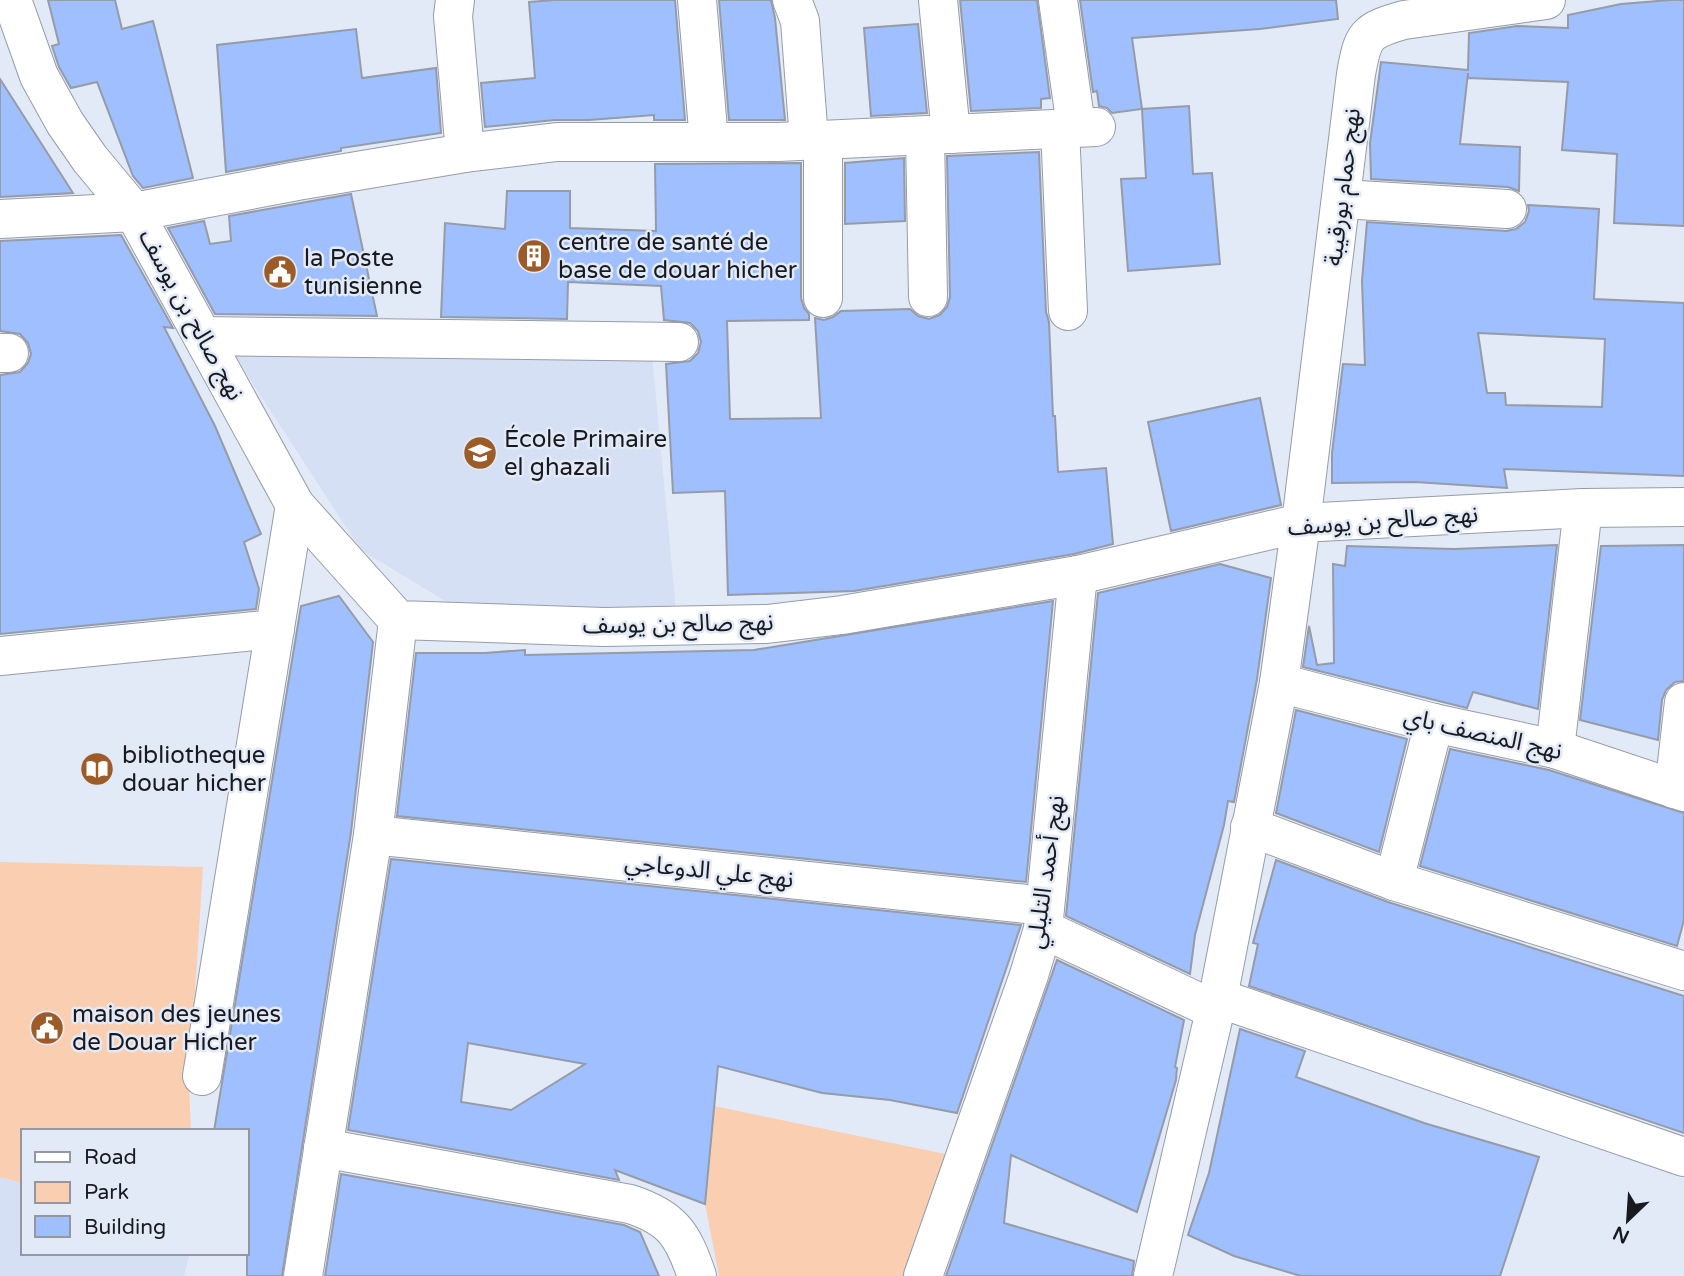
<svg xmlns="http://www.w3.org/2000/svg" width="1684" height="1276" font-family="'Varela Round','Noto Sans Arabic',sans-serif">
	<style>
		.built { fill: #d6e0f4 }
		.green { fill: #faceb1 }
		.building { fill: #9fbffe; stroke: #959ba7; stroke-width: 2; fill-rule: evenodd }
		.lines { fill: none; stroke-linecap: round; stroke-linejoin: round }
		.minor-casing { stroke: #969ca8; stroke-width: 40 }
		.minor { stroke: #fff; stroke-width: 38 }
		.labels { text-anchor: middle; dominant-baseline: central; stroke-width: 5; stroke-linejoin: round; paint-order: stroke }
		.street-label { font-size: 24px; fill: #181a1f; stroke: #e3eaf7 }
		.poi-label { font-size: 24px; fill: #181a1f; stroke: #e3eaf7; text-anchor: start }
	</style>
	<rect width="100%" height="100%" fill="#e3eaf7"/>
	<g class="built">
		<polygon points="227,344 652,355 676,610 455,607 361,550"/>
		<polygon points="0,1177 23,1183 23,1253 190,1253 184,1276 0,1276"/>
	</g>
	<g class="green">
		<polygon points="0,862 203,867 189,1085 191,1131 23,1131 23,1183 0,1177"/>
		<polygon points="714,1106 950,1155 908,1276 719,1276 705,1204"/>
	</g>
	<g class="building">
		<polygon points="48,0 115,0 122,29 153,21 193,178 143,188 133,176 97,82 71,88 59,67 52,46 59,44"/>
		<polygon points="554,0 675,0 685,120 654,120 654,115 589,120 555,120 485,127 481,83 535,78 529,2"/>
		<polygon points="719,0 771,0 775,18 785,120 729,120"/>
		<polygon points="960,0 1037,0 1050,98 1041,99 1041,108 971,111"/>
		<polygon points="1080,0 1336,0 1338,19 1260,29 1132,38 1142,109 1112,113 1107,108 1099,106 1097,91 1093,92"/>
		<polygon points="1670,0 1684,0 1684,226 1614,223 1617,154 1562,150 1568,82 1468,78 1468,73 1460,144 1520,147 1519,191 1508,187 1371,179 1370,143 1381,62 1468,70 1469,33 1517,26 1568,28 1568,15 1621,4"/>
		<polygon points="918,24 927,113 871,116 864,28"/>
		<polygon points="356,29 362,78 436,68 441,133 341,148 341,151 226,172 217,45"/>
		<polygon points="0,79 73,193 0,197"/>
		<polygon points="1189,106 1193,174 1212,173 1220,264 1128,271 1121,179 1146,178 1142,109"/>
		<polygon points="1039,152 1046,312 1049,322 1053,416 1055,416 1058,472 1106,468 1113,544 1074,554 854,591 728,595 725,491 673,493 666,364 690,361 698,353 701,342 698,331 690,323 664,320 661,286 568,282 567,319 441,317 445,223 505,229 507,191 570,191 570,228 656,231 655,164 801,163 801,298 804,308 809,314 809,320 727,321 730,419 821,418 815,318 824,320 833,317 841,311 910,309 918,316 929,319 940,315 947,307 950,297 947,156"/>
		<polygon points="904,158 905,221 845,224 845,163"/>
		<polygon points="351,194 377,316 215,314 168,228 204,221 210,244 231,241 229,216"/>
		<path d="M1528,205L1599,209L1594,299L1684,303V476L1504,469L1507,488L1415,482L1332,483V453L1343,364L1365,365L1362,281L1367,222L1506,231L1516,229L1525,222L1529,211ZM1478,333L1605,339L1602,407L1506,405L1505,393H1487Z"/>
		<polygon points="121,235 173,328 164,327 215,426 261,534 244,542 259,589 256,609 0,634 0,375 20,372 28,363 31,354 28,343 20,334 0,331 0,241"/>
		<polygon points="1260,398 1281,505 1171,531 1148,422"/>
		<polygon points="1557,545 1538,709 1473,692 1467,708 1303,667 1309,626 1317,665 1334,663 1333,564 1345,566 1347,546 1454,549"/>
		<polygon points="1684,545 1684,681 1675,682 1666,690 1662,700 1658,740 1580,720 1601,546"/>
		<polygon points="1220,564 1271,578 1257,679 1234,802 1228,801 1224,825 1195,935 1190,974 1066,916 1098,593"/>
		<polygon points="339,596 373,642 351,832 282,1276 247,1276 247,1131 214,1131 301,606"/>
		<polygon points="1053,601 1026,882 397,816 416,653 485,653 525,650 525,655 754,650"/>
		<polygon points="1296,710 1407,739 1379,852 1276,813"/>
		<polygon points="1450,749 1549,770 1684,813 1684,920 1677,946 1420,866"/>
		<path d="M391,859L1021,925L957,1113L890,1100L822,1093L718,1066L705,1204L615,1170L619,1180L348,1130ZM468,1043L585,1064L511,1110L461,1102Z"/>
		<polygon points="1276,860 1388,902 1684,996 1684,1133 1249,986 1258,944 1253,943"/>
		<polygon points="1057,960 1184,1020 1175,1067 1177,1068 1176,1080 1137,1212 1011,1155 1004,1223 1134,1261 1132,1276 946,1276"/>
		<polygon points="1240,1029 1305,1051 1296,1077 1424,1123 1539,1157 1500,1276 1301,1276 1234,1256 1188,1235 1209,1173"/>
		<polygon points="341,1174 624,1225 640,1232 659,1276 325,1276"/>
	</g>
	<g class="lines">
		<g class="minor-casing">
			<g id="minor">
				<polyline points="12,0 39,76 65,123 90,159 134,212 295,505 398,620 604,627 767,624 842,615 1078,575 1301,523 1583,508 1684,507"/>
				<polyline points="455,0 453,16 465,153"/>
				<polyline points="697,0 709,141"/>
				<polyline points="792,0 800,21 809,140"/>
				<polyline points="938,0 951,134"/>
				<polyline points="1058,0 1076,126"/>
				<polyline points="1060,128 1068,311"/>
				<polyline points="925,136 928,297"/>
				<polyline points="823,140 823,298"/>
				<polyline points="1342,199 1507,209"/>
				<polyline points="0,219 134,212 297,181 465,153 557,142 778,142 1096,127"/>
				<polyline points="203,336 679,342"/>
				<polyline points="0,353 9,353"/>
				<polyline points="0,656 275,629"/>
				<polyline points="1279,683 1434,723 1555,749 1684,792"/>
				<polyline points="1555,749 1583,508"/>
				<polyline points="1674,789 1684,702"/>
				<polyline points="1250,827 1394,881 1684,971"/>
				<polyline points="373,835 1045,906"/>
				<polyline points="1394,881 1434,723"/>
				<polyline points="1043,929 1215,1010"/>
				<polyline points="1218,998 1684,1157"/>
				<polyline points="202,1076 295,505"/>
				<path d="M323,1148L630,1204C673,1218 683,1235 697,1276"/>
				<polyline points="303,1276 373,835 398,620"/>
				<polyline points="923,1276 1029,975 1043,929 1078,575"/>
				<path d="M1153,1276L1218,998L1279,683L1301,523L1356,74C1363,35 1365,31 1404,20L1546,0"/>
			</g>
		</g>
		<use href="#minor" class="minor"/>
	</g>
	<defs>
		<g id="building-disc" transform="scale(1.75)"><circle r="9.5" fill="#9d5b28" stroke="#e3eaf7"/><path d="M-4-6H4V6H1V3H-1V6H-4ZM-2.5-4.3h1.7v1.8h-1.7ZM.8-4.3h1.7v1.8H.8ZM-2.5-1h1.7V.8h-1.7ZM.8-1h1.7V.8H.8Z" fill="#fff"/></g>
		<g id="civic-disc" transform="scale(1.75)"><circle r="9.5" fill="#9d5b28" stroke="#e3eaf7"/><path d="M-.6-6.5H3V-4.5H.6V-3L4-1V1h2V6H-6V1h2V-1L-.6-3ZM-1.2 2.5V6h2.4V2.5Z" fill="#fff"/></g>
		<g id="school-disc" transform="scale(1.75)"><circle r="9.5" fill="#9d5b28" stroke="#e3eaf7"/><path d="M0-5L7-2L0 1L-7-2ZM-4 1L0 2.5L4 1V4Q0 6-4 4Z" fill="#fff"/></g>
		<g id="library-disc" transform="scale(1.75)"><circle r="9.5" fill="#9d5b28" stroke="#e3eaf7"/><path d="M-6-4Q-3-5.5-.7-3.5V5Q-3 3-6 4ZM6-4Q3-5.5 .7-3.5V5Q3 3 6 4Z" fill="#fff"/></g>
	</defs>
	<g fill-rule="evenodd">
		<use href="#building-disc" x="534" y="256"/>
		<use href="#civic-disc" x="280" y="272"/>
		<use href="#school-disc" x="480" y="453"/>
		<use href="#library-disc" x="97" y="769"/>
		<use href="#civic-disc" x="47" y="1028"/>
	</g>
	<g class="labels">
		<g class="street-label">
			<text transform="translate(1343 187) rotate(-83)">نهج حمام بورقيبة</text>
			<text transform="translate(191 315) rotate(61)">نهج صالح بن يوسف</text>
			<text transform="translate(1383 521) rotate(-4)">نهج صالح بن يوسف</text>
			<text transform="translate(678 624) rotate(-1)">نهج صالح بن يوسف</text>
			<text transform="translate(1483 734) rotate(13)">نهج المنصف باي</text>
			<text transform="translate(709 871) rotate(6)">نهج علي الدوعاجي</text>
			<text transform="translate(1046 872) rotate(-82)">نهج أحمد التليلي</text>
		</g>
		<g class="poi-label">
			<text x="558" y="242">centre de santé de<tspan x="558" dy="28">base de douar hicher</tspan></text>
			<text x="304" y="258">la Poste<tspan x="304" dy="28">tunisienne</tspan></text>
			<text x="504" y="439">École Primaire<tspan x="504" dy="28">el ghazali</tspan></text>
			<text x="122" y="755">bibliotheque<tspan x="122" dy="28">douar hicher</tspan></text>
			<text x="72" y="1014">maison des jeunes<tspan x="72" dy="28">de Douar Hicher</tspan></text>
		</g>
	</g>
	<rect x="21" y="1129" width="228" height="126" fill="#e3eaf7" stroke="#9297a1" stroke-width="2"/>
	<rect x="35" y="1152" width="35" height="10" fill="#ffffff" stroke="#9297a1" stroke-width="2"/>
	<text x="84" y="1164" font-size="21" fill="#181a1f">Road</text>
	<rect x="35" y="1182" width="35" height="21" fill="#faceb1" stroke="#9297a1" stroke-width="2"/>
	<text x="84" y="1199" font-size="21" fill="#181a1f">Park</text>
	<rect x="35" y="1216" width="35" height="21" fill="#9fbffe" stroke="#9297a1" stroke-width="2"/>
	<text x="84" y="1234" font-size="21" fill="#181a1f">Building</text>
	<g transform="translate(1628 1220) rotate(205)" stroke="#e3eaf7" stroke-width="5" paint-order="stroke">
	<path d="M0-5L12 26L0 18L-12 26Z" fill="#181a1f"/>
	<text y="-10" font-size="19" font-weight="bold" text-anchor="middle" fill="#181a1f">N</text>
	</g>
</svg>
